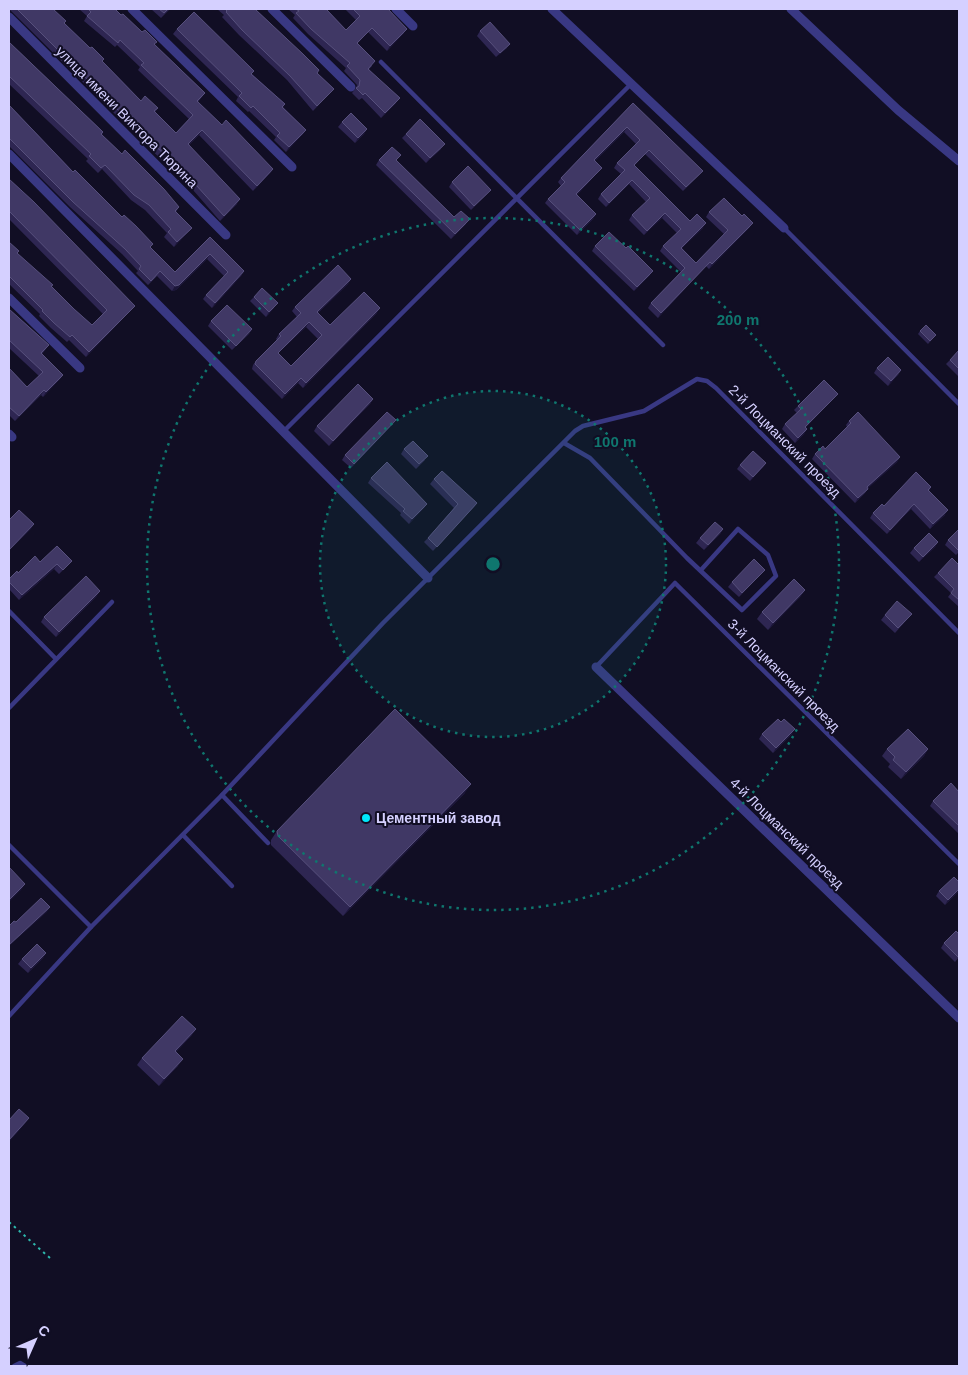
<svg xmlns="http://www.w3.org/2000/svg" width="968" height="1375" font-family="Arial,sans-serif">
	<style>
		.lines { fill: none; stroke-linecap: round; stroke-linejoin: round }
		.path { stroke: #2db7ac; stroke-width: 2; stroke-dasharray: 2.5 4; stroke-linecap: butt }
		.lane { stroke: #393883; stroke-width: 4.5 }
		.street { stroke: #393883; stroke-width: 9 }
		.wall { fill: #2e2652; fill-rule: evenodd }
		.shaded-wall { fill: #1b1538 }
		.building { fill: #403865; stroke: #57507d; fill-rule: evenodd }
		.ring { fill: none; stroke: #0f766e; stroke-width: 2.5; stroke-dasharray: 2.5 5 }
		.poi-dot { fill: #00e7fb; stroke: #110e24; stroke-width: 2 }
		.labels { text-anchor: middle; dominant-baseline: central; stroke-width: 4; stroke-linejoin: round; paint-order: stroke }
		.street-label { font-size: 14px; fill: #d5d0ff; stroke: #110e24 }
		.poi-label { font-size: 14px; font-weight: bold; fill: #d5d0ff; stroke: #110e24; text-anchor: start }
		.centre { fill: #0f766e; stroke: #110e24; stroke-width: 2.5 }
		.ring-label { font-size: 15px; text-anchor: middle; font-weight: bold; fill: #0f766e; stroke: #110e24; stroke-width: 4; stroke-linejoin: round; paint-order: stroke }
	</style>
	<rect width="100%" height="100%" fill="#110e24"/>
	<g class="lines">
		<polyline class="path" points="9,1222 50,1258"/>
		<g class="lane">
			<polyline points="381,62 663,345"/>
			<polyline points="784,228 959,404"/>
			<polyline points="284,431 631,84"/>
			<polyline points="564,443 590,458 687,558 742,610 776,576 768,555 738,529 701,570"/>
			<polyline points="9,611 56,659"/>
			<polyline points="596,667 675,583 959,864"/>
			<polyline points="9,708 112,602"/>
			<polyline points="222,795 268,843"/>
			<polyline points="183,835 232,886"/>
			<polyline points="9,845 91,927"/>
			<polyline points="9,1016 91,927 222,795 383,623 575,431 583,426 644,411 697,379 707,381 716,388 959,633"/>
			<polyline points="14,1366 20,1363 25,1366"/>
		</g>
		<g class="street">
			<polyline points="132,9 292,167"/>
			<polyline points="272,9 351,87"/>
			<polyline points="396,9 413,26"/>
			<polyline points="552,9 784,228"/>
			<polyline points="791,9 898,110 959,161"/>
			<polyline points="9,17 226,235"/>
			<polyline points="9,154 428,578"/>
			<polyline points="9,298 80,368"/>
			<polyline points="9,434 12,437"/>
			<polyline points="596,667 959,1018"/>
		</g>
	</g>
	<g class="wall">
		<polygon points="9,9 53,9 64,23 90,48 104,59 102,61 141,101 158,108 155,112 176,133 189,119 138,70 140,67 117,45 115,47 84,21 87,16 79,9 115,9 155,45 205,93 198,102 222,125 273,169 270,173 253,191 199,135 189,145 237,204 220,221 193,190 140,139 143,136 121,114 118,117"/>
		<polygon points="151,9 170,9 161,18"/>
		<polygon points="217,9 255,9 319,70 317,73 334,89 330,93 313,111 287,80 239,35 222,17 224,15"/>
		<polygon points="288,9 326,9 346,30 356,20 345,9 387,9 404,33 387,51 368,32 357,44 372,66 369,69 396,103 381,118 362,98 359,100 352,93 356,88 357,85 344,71 346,68 308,34 293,18 295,15"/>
		<polygon points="177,29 252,74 285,104 283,107 306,130 303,134 286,152 274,140 276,137 249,111 248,112 236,101 238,97 173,34"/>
		<polygon points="480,31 507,48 496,57 477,36"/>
		<polygon points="9,42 103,132 102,135 122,154 179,207 176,212 192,228 188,232 174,247 164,237 167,233 145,210 131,200 102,169 98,173 86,161 88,159 9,84"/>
		<polygon points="633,103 699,175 683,191 645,154 634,166 690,221 703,228 682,248 696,263 724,234 706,217 709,212 750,227 709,269 706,266 658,318 648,308 651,303 681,272 660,251 663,246 677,233 662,218 644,235 629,220 632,215 646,202 629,184 606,207 598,199 601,194 621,174 614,168 617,163 636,144 624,132 595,161 602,168 598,172 577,195 596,214 593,219 577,235 545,203 548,199 561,186 558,182 561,178"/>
		<polygon points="9,105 73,172 175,272 210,237 244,271 241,276 212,308 203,299 206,295 224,276 207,259 176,290 172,291 157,276 148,285 136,273 138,271 122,254 70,207 9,146"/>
		<polygon points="342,122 367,129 364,134 355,143 338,127"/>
		<polygon points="406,134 441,149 426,163 402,138"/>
		<polygon points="379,160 397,161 454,217 466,224 451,239 376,165"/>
		<polygon points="9,179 135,306 131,310 86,357 69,340 67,342 51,328 39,316 40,314 9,284 9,242 17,253 74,309 92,325 103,314 9,219"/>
		<polygon points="452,182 487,194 471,210 449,187"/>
		<polygon points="595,246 650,275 634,291 592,251"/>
		<path d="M351,279L348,284L318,313L330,325L377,313L303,388L298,383L282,399L252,369L253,365L256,361L277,340L276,339L279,334L297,317L292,311L295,307ZM306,327L318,339L291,366L278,353Z"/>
		<polygon points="254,297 274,308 266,317 250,301"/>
		<polygon points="9,309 49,345 42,354 63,375 60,379 43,397 41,395 15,421 9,415 9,368 27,387 39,376 9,348"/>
		<polygon points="211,321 252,329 249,334 232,350 208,326"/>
		<polygon points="920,331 936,335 928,344 918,334"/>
		<polygon points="959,350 959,377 946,364 950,360"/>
		<polygon points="877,368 901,370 898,375 888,386 874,373"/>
		<polygon points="834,398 806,427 807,429 804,434 795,443 782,429 785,424 797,413 794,410 798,406"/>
		<polygon points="373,399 370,404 329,446 314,431 317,426"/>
		<polygon points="849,421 900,457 897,462 868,488 865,493 855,503 812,459 815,454 825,449 847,427 846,425"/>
		<polygon points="392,425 351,468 342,460 345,455"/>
		<polygon points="404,449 425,460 416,469 401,454"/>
		<polygon points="766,463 763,467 750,481 737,469 740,465"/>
		<polygon points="371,478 427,504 424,508 409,524 400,515 401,513 368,483"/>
		<polygon points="434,479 477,503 474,507 433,551 424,542 428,538 454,508 430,484"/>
		<polygon points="931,487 929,491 945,515 930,529 911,509 887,534 870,518 873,513 884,506"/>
		<polygon points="723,529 720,534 704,550 696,543 700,538"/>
		<polygon points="959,529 959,552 956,555 945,545 948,540"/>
		<polygon points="938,542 935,547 919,562 910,553 914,548"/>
		<polygon points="72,561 59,574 54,569 19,600 9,589 9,579 40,562"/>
		<polygon points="959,565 959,607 948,597 951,593 934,577 938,573"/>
		<polygon points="761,574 739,597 728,587 732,582"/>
		<polygon points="805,590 800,597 768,630 757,619 762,612"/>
		<polygon points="97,596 56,637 41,622 44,617"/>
		<polygon points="912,614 895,633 881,620 885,615"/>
		<polygon points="781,722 792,734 773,753 759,739 762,734"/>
		<polygon points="887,749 928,749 924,756 901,779 888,767 890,764 882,756"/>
		<polygon points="959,792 959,834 930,806 933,801"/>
		<polygon points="465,793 343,916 271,845 271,840 277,831"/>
		<polygon points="959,882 959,891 945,905 936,896 939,891"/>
		<polygon points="959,934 959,957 955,962 941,948 944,943"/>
		<polygon points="46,953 43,958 28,973 18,964 22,959"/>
		<polygon points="196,1029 191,1036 176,1052 178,1066 159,1086 137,1065 142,1058"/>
	</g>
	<g class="shaded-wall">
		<polygon points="407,29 404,33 387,51 390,46"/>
		<polygon points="510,44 507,48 496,57 500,53"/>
		<polygon points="400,98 396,103 381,118 385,113"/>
		<polygon points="627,127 624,132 591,165 594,160"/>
		<polygon points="367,129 364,134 355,143 358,138"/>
		<polygon points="202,130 199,135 185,149 188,144"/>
		<polygon points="306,130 303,134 286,152 289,147"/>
		<polygon points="445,144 441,149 426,163 430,158"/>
		<polygon points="602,168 598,172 573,199 576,194"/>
		<polygon points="273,169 270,173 253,191 257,186"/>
		<polygon points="632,180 629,184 606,207 609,203"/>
		<polygon points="240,199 237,204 220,221 224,216"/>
		<polygon points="665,213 662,218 644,235 647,231"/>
		<polygon points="596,214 593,219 577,235 580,230"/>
		<polygon points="470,219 466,224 451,239 455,234"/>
		<polygon points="706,223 703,228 678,252 681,248"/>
		<polygon points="753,223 750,227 709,269 712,264"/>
		<polygon points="192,228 188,232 174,247 177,242"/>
		<polygon points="210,254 207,259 176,290 172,291 175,286"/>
		<polygon points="710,262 706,266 658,318 661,313"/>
		<polygon points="244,271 241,276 212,308 215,303"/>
		<polygon points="653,271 650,275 634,291 637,287"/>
		<polygon points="351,279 348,284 314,317 317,312"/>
		<polygon points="278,303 274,308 266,317 269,312"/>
		<polygon points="135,306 131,310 86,357 89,352"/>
		<polygon points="380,308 377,313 303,388 306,383"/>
		<polygon points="309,322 306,327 274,357"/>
		<polygon points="252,329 249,334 232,350 236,346"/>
		<polygon points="901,370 898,375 888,386 891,381"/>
		<polygon points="63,375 60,379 43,397 46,392"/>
		<polygon points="301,378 298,383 282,399 285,394"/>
		<polygon points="44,390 41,395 15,421 19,416"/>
		<polygon points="373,399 370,404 329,446 333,441"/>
		<polygon points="396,420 392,425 351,468 354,464"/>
		<polygon points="807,429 804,434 795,443 798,438"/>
		<polygon points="900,457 897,462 864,492 867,487"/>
		<polygon points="766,463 763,467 750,481 753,477"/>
		<polygon points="868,489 865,493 855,503 858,498"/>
		<polygon points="427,504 424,508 409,524 412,519"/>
		<polygon points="914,504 911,509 887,534 890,530"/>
		<polygon points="948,510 945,515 930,529 933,524"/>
		<polygon points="34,524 31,529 9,551 9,550"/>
		<polygon points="723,529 720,534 704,550 708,545"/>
		<polygon points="938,542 935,547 919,562 923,557"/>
		<polygon points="57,564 54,569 19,600 22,595"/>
		<polygon points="805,590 800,597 768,630 773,623"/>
		<polygon points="100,591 97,596 56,637 59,632"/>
		<polygon points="795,729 792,734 773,753 776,748"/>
		<polygon points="928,749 924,756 901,779 906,772"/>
		<polygon points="471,784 465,793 343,916 350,907"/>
		<polygon points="25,884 22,889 9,902 10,899"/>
		<polygon points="959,889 959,891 945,905 948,900"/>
		<polygon points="50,907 47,912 9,946 9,945"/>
		<polygon points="46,953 43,958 28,973 31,968"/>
		<polygon points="196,1029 191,1036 170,1058 175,1051"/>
		<polygon points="183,1059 178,1066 159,1086 164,1079"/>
		<polygon points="29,1118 24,1125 9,1142 9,1140"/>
	</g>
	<g class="building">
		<polygon points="17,9 53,9 66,21 64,23 90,48 92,47 104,59 102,61 141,101 145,96 158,108 154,111 176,133 193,115 141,65 144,63 120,40 118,43 87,16 91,12 88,9 115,9 121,15 123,14 142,32 145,30 157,42 154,44 205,93 197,101 222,125 226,120 273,169 257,186 202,130 188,144 240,199 224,216 196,185 143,134 146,131 124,109 121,113"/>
		<polygon points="159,9 168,9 164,13"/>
		<polygon points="225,9 255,9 303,54 319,70 317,73 334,89 317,106 290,76 242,30 226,12 227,11"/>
		<polygon points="296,9 326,9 346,30 360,16 353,9 388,9 407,29 390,46 372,28 357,43 375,61 368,69 400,98 385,113 365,93 363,95 356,88 359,86 360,80 347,66 350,63 311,29 296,13 299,11"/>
		<polygon points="194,12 254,71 251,74 285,104 282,107 306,130 289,147 277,136 280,133 253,106 251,108 239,96 242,93 177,29"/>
		<polygon points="490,22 510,44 500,53 480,31"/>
		<polygon points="9,42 103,132 101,134 122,154 125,150 164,189 179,207 175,211 192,228 177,242 168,232 171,229 149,205 134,195 105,165 101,168 89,156 91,154 9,76"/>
		<polygon points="633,103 703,171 686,187 649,150 634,165 690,221 697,214 706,223 681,248 696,263 728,230 709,212 724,198 742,216 744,214 753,223 712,264 710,262 661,313 651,303 685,268 663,246 681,229 665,213 647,231 632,215 650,198 632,180 609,203 601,194 625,170 617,163 640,140 627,127 594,160 602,168 576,194 596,214 580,230 548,199 565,182 561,178"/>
		<polygon points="9,105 73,172 75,170 122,217 124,215 136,226 153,244 150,247 175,272 210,237 244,271 215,303 206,295 228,272 210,254 179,285 175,286 160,271 151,281 139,269 141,266 125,249 73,202 9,138"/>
		<polygon points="351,113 367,129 358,138 342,122"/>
		<polygon points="420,119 445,144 430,158 406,134"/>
		<polygon points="392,147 401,155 396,160 454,217 461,211 470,219 455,234 379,160"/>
		<polygon points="468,166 491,190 474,206 452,182"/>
		<polygon points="9,179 34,202 135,306 89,352 72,335 70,337 54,323 42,311 43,310 9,276 9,242 19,251 17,253 53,285 51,286 74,309 92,325 107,310 9,211"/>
		<polygon points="609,232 626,248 628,246 653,271 637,287 595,246"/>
		<path d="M338,265L351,279L317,312L330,325L364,292L380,308L306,383L301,378L285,394L255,364L256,361L281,336L279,334L301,313L295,307ZM309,322L322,335L291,366L278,353Z"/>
		<polygon points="262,288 278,303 269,312 254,297"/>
		<polygon points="227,305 252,329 236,346 211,321"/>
		<polygon points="9,309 49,345 41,353 63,375 46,392 44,390 19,416 9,407 9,402 10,401 9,400 9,368 27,387 43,372 9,340"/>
		<polygon points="926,325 936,335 930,341 920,331"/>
		<polygon points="959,350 959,369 950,360"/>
		<polygon points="888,357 901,370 891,381 877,368"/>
		<polygon points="824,380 838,394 805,427 807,429 798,438 785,424 801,409 798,406"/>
		<polygon points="358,384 373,399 333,441 317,426"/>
		<polygon points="387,412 396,420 354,464 345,455"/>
		<polygon points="858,412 900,457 867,487 868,489 858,498 815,454 823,446 825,449 851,423 849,421"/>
		<polygon points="413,441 428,456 419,464 404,449"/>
		<polygon points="753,451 766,463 753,477 740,465"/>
		<polygon points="387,462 427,504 412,519 403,511 405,509 371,478"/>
		<polygon points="442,471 477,503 437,547 428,538 458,504 434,479"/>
		<polygon points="916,472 931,487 928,490 948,510 933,524 914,504 890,530 873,513 882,504 884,506"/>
		<polygon points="19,510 34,524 9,550 9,520"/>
		<polygon points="715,522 723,529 708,545 700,538"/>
		<polygon points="959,529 959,551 948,540"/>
		<polygon points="929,533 938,542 923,557 914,548"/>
		<polygon points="57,546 72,561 63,570 57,564 22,595 9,582 9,579 17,571 18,573 35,556 40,562"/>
		<polygon points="952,558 959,565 959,600 951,593 954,589 938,573"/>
		<polygon points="754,559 765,570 742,593 732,582"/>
		<polygon points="86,576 100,591 59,632 44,617"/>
		<polygon points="794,579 805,590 773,623 762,612"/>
		<polygon points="897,601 912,614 898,628 885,615"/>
		<polygon points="395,709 471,784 350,907 278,836 277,831"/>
		<polygon points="778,719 781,722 784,719 795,729 776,748 762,734"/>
		<polygon points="908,729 928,749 906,772 893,760 895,757 887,749"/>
		<polygon points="951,783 959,792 959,826 933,801"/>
		<polygon points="9,867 25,884 10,899 9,898"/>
		<polygon points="954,877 959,882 959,889 948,900 939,891"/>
		<polygon points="41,898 50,907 9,945 9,926 14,921 16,922"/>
		<polygon points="956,931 959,934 959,956 958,957 944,943"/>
		<polygon points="37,944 46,953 31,968 22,959"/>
		<polygon points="182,1016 196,1029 175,1051 183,1059 164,1079 142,1058"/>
		<polygon points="19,1109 29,1118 9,1140 9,1120"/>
	</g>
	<circle cx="493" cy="564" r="173" fill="#0f766e" fill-opacity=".12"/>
	<g class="ring">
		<circle cx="493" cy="564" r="173"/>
		<circle cx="493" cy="564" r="346"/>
	</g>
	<circle class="poi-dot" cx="366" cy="818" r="5"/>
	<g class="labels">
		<g class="street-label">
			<text transform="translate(127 117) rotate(45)">улица имени Виктора Тюрина</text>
			<text transform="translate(785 441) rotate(45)">2-й Лоцманский проезд</text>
			<text transform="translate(784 675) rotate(45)">3-й Лоцманский проезд</text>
			<text transform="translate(787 833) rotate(44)">4-й Лоцманский проезд</text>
		</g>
		<g class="poi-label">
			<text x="376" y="818">Цементный завод</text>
		</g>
	</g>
	<circle cx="493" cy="564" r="8" class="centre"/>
	<g class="ring-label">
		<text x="738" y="325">200 m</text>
		<text x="615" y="447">100 m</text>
	</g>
	<rect width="968" height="1375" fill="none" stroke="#d5d0ff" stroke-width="20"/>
	<g transform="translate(35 1340) rotate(45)" stroke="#110e24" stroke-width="4" paint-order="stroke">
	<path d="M0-4L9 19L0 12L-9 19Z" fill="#d5d0ff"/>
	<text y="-8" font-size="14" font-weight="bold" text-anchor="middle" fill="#d5d0ff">С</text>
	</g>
</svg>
